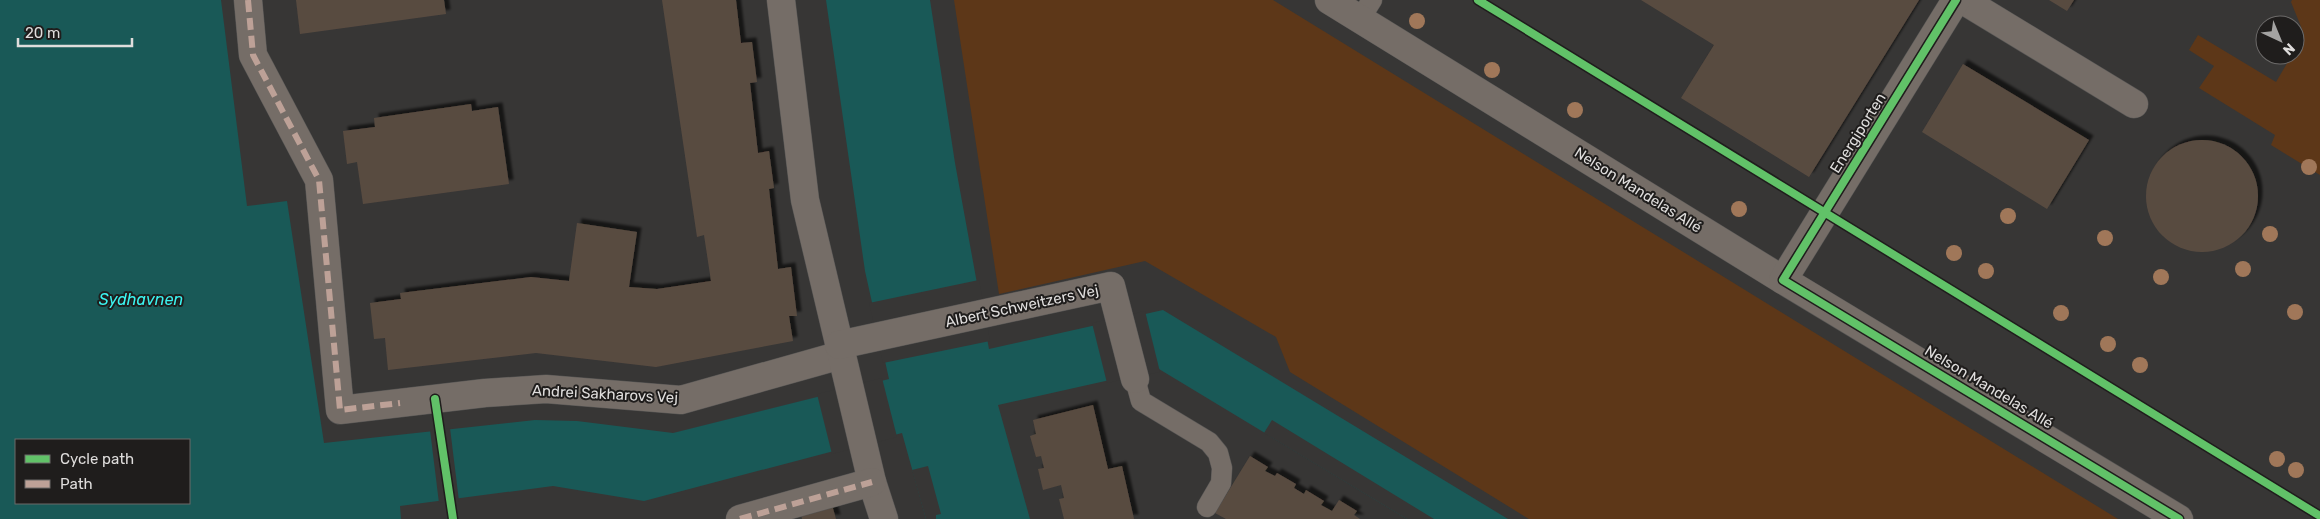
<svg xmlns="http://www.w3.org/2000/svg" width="2320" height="519" font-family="Rubik,sans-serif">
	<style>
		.green { fill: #5d3718 }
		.water { fill: #195957; fill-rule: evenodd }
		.pier { fill: #373635 }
		.building { fill: #594b40; filter: url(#shadow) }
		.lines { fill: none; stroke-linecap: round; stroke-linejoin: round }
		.lane-casing { stroke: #555453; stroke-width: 21 }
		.street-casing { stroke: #555453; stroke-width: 29 }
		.lane { stroke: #756d67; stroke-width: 20 }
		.street { stroke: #756d67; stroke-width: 28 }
		.quiet { stroke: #bda197; stroke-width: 6; stroke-dasharray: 12 6; stroke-linecap: butt }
		.cycleway-casing { stroke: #1f1d1c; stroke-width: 11 }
		.cycleway { stroke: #61c268; stroke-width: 8 }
		.tree { fill: #a07759 }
		.labels { text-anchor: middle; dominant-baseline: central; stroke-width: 4; stroke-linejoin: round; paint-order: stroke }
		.street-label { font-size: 15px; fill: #dfdddc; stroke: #1f1d1c }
		.water-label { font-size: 16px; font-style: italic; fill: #3bf4f0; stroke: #1f1d1c }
	</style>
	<defs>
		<filter id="shadow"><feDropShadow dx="4.5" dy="-4.5" stdDeviation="1" flood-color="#0009"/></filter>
	</defs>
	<rect width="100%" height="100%" fill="#373635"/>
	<g class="green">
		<polygon points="954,0 1273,0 2118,519 1529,519 1290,372 1276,337 1145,261 999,294"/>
		<polygon points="2292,0 2320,0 2320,175 2271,145 2275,135 2199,88 2214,66 2189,50 2198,35 2276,82 2292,55 2295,55 2295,49 2304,34 2291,2"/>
	</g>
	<path class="water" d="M0,0H221L247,206L287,201L324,443L535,420L577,421L673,433L889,379L865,271L826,0H930L955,163L989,349L1163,310L1508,519H1407L1159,369L998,405L1030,519H926L902,433L644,501L553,486L400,506L401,519H0ZM16,440H189V503H16Z"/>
	<g class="pier">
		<polygon points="979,280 990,341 883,363 869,303"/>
		<polygon points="1145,311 1160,372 1107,383 1092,323"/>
		<polygon points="882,378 897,437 832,454 817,394"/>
		<polygon points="1272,420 1434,519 1407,519 1264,433"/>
		<polygon points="450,428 459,501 439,503 430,430"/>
		<polygon points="928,466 941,514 936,515 936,519 926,519 912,470"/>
	</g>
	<g class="building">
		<polygon points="296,0 444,0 446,14 300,34"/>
		<polygon points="662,0 736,0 741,43 752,42 757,82 750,83 758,153 769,151 774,188 769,189 778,269 791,267 797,316 789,316 793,341 656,367 536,353 388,370 385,338 374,339 370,303 401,299 400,293 531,277 569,281 577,223 637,232 629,287 657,289 711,281 704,235 697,237"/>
		<polygon points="1641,0 1919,0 1809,177 1681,98 1714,45"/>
		<polygon points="2049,0 2074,0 2067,11"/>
		<polygon points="1963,64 2089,140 2047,209 1922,132"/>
		<polygon points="471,104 472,111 498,107 509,184 363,204 357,162 347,164 343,131 375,127 374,118"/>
		<circle cx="2202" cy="196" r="56"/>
		<polygon points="1093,405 1108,469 1122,466 1134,519 1064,519 1059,499 1064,498 1061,485 1043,490 1038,469 1044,468 1041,456 1036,457 1030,436 1036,434 1033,420"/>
		<polygon points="1250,456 1268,467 1265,471 1275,476 1277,473 1296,484 1294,488 1304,494 1306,490 1324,501 1321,505 1332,511 1339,500 1357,511 1354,515 1360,519 1226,519 1215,513"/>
		<polygon points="832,505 836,519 802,519 801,514"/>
	</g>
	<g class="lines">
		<g class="lane-casing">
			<g id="lane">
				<polyline points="1360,19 1372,0"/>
				<polyline points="1135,379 1141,401 1209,442 1218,453 1222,468 1221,483 1207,507"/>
			</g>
		</g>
		<g class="street-casing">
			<g id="street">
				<polyline points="248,0 253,55 319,180 340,410 485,393 546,389 681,400 841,355"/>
				<polyline points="781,0 805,200 872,482 884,519"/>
				<polyline points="1329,0 1783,280 2179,519"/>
				<polyline points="1963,0 2134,104"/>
				<polyline points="1783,280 1956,0"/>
				<polyline points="839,345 1111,286 1135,379"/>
				<polyline points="740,519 872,482"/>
			</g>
		</g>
		<use href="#lane" class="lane"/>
		<use href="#street" class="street"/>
		<g class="quiet">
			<polyline points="248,0 253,55 319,180 340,410 400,403"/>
			<polyline points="740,519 872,482"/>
		</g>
		<g class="cycleway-casing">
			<g id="cycleway">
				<polyline points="1478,0 2320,516"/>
				<polyline points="1956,0 1783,280 2179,519"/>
				<polyline points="435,399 453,519"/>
			</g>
		</g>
		<use href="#cycleway" class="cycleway"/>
	</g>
	<g class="tree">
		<circle cx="1417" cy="21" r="8"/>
		<circle cx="1492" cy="70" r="8"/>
		<circle cx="1575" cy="110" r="8"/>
		<circle cx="2309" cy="167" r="8"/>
		<circle cx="1739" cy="209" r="8"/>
		<circle cx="2008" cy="216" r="8"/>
		<circle cx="2270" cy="234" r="8"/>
		<circle cx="2105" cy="238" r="8"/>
		<circle cx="1954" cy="253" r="8"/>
		<circle cx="2243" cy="269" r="8"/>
		<circle cx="1986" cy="271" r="8"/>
		<circle cx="2161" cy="277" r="8"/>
		<circle cx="2295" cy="312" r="8"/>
		<circle cx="2061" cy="313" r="8"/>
		<circle cx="2108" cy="344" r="8"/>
		<circle cx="2140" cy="365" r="8"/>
		<circle cx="2277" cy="459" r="8"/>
		<circle cx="2296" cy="470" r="8"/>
	</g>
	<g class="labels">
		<g class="street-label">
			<text transform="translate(1858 133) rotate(-58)">Energiporten</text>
			<text transform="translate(1638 190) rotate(32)">Nelson Mandelas Allé</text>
			<text transform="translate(1022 306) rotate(-12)">Albert Schweitzers Vej</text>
			<text transform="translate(1989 387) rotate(31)">Nelson Mandelas Allé</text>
			<text transform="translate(605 394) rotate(3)">Andrei Sakharovs Vej</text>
		</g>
		<g class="water-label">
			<text x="141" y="299">Sydhavnen</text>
		</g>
	</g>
	<rect x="15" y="439" width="175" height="65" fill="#1f1d1c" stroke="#6c6a69"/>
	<rect x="25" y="455" width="25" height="8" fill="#61c268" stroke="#6c6a69"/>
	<text x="60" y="464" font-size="15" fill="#dfdddc">Cycle path</text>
	<rect x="25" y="480" width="25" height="8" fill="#bda197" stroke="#6c6a69"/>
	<text x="60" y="489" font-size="15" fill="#dfdddc">Path</text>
	<g transform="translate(2280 40) rotate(136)"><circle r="24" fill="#1f1d1c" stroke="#6c6a69"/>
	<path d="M0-4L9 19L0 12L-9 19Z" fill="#a4a3a2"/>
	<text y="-8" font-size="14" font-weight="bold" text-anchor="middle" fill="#dfdddc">N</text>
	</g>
	<path d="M18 38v8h114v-8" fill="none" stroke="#dfdddc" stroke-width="2.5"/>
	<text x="25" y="38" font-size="15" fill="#dfdddc" stroke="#1f1d1c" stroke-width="4" paint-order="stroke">20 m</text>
</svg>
